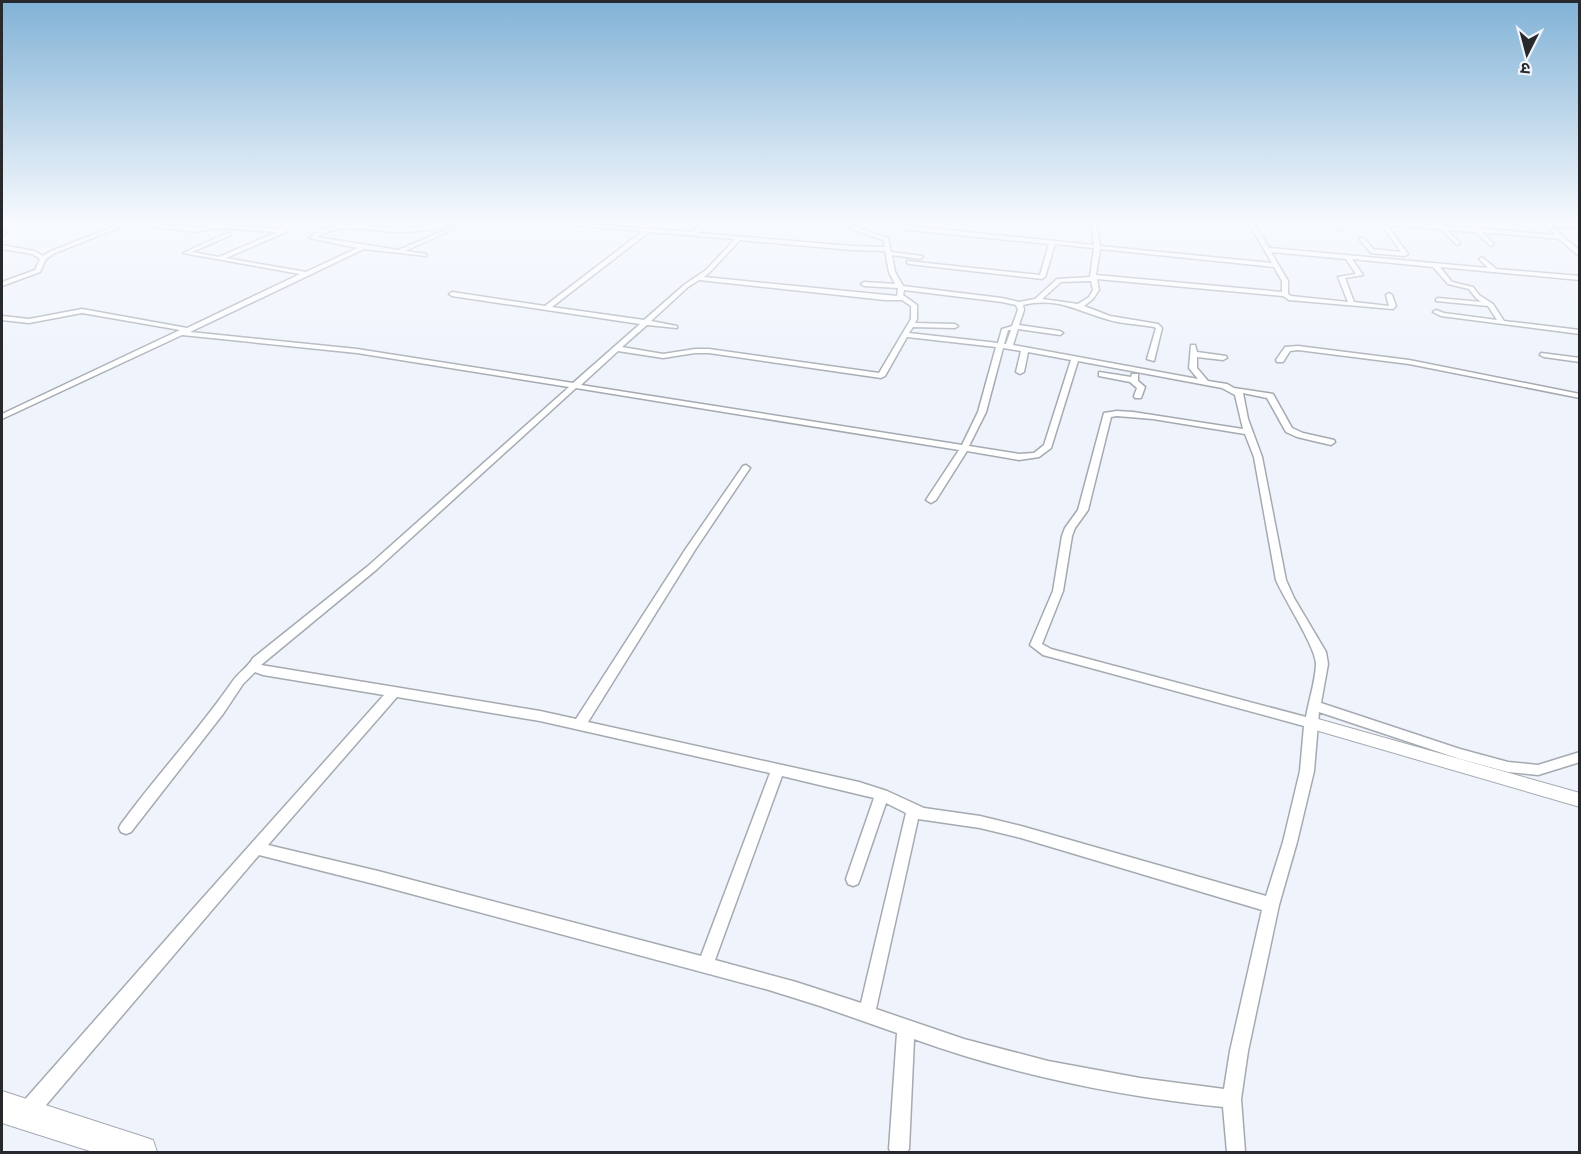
<svg xmlns="http://www.w3.org/2000/svg" width="1581" height="1154" viewBox="0 0 1581 1154" font-family="'Archivo Narrow','Noto Sans Devanagari',sans-serif">
<style>
.lines{fill:none;stroke-linecap:round;stroke-linejoin:round}
.minor-casing{stroke:#a5aab1;stroke-width:3}
.tertiary-casing{stroke:#a5aab1;stroke-width:2}
.trunk-casing{stroke:#a5aab1;stroke-width:2}
.minor{fill:#fff;fill-rule:evenodd}
.tertiary{fill:#fff;fill-rule:evenodd}
.trunk{fill:#fff;fill-rule:evenodd}
</style>
<rect width="100%" height="100%" fill="#eef3fc"/>
<g class="lines">
<defs>
<g id="minor">
<path d="M126,222H133L55,253L46,259L40,272L2,286V282L35,270L40,259L32,254L2,249V245L34,251L43,256L51,251Z"/>
<path d="M134,222L195,228L218,224L276,229L299,222H337L335,225H300L285,230L286,232L226,258L306,272L357,248L309,238C338,214 375,230 409,228C424,227 440,221 455,222C438,230 413,232 395,232C368,230 341,222 317,237L398,250L465,222H470L405,251L426,254V256L364,249L190,332L357,349L573,383L640,324L452,296L449,294L452,292L545,306L643,231L555,224L553,222L692,232L706,222H711L698,233L852,246L885,247L883,240L833,222H840L888,238L891,252L922,256L923,257L920,259L892,255L895,272L903,286L1002,298L1019,302L1035,299L1057,279L1090,277L1094,248L1055,244L1045,277L1042,279L909,264L907,263V261L1040,275L1049,244L908,230L900,228L901,222H906L905,226H908L1094,245L1091,222H1096L1100,246L1272,263L1248,222H1253L1269,248L1488,268L1479,259L1482,257L1496,269L1580,276V280L1440,267L1452,282L1473,287L1479,295L1493,304L1504,321L1580,330V334L1441,316L1433,312L1436,310L1444,313L1497,320L1488,306L1436,301V299L1438,298L1481,302L1475,297L1469,289L1448,284L1433,267L1352,259L1363,275L1345,278L1354,302L1389,306L1386,295L1389,293L1392,295L1396,306L1393,309L1289,300L1283,296L1097,279L1099,290L1093,299L1084,306L1110,316L1158,324L1162,328L1154,361L1147,359L1156,328L1154,327C1138,324 1121,324 1106,319C1075,310 1057,297 1023,305L1024,310L1019,325L1060,331L1063,333L1060,335L1018,329L1013,345L1198,379L1189,368L1191,345H1195L1197,352L1226,356L1227,358L1223,360L1197,357V368L1208,381L1227,384L1234,388L1273,394L1292,428L1303,433L1334,440L1335,442L1331,445L1297,437L1286,432L1267,398L1243,393L1248,419L1262,457L1286,580L1294,598L1326,652L1328,664L1321,703L1460,749L1508,762L1538,765L1580,752V762L1538,775L1508,772L1460,759L1319,712L1314,771L1297,842L1279,905L1248,1051L1241,1099L1245,1152H1227L1223,1107C1118,1096 1014,1075 914,1039L909,1149L907,1152H891L889,1149L897,1033L820,1006L769,990L378,885L259,855L35,1118L28,1120L21,1118L19,1111L21,1104L192,910L384,695L263,675L255,672L243,684L223,714L131,832L126,834L121,832L119,828L121,824C157,775 198,731 232,682C238,673 248,667 253,658L368,566L569,387L357,353L182,335L2,419V414L180,330L82,313L29,323L2,320V316L29,319L82,309L187,328L300,274L183,253L227,233H231V235L192,252L219,257L277,232L218,228L195,232L136,224ZM649,232L735,239L706,270L684,285L644,320L552,307ZM740,240L852,250L885,251L889,272L895,284L864,282L861,284L864,286L898,288L897,296L704,277L710,272ZM1100,249L1274,267L1282,281V292L1096,275ZM1271,252L1346,259L1356,274L1338,277L1348,302L1291,296L1288,294V281ZM699,280L885,300H902L911,306V319L879,373L709,349H695L663,354L622,347L647,325L677,328V326L651,321L688,287ZM1091,281L1093,290L1089,297L1078,304L1042,299L1061,282ZM904,290L1002,302L1016,305L1018,310L1012,326L1002,329L998,343L909,333L913,327L955,328L958,326L955,324L915,323L917,319V305L903,295ZM1008,330H1011L1006,344H1004ZM907,337L996,347L978,412L962,445L581,385L618,351L663,358L695,353H709L881,378L885,376ZM1003,348L1021,351L1016,372L1020,374L1024,372L1028,352L1071,360L1044,445L1034,453L1019,454L969,446L986,412ZM1078,361L1222,388L1235,395L1243,429L1133,412L1117,411L1104,413L1078,510L1065,528L1062,536L1053,591L1030,645L1043,655L1304,726L1300,771L1283,842L1266,896L1021,826L980,816L924,808L887,791L859,782L588,722L695,550L750,468L746,465L743,466L685,550L576,719L540,711L261,665L376,570L576,388L959,450L926,500L931,503L936,500L967,451L1019,460L1039,457L1051,448ZM1117,416L1153,419L1245,434L1254,457L1276,580C1284,599 1317,649 1316,665C1315,682 1309,700 1306,717L1051,649L1042,644L1063,591L1072,536L1075,528L1088,510L1111,417ZM397,697L540,721L770,773L701,956L378,871L268,845ZM782,776L874,798L846,879L848,884L853,886L858,884L860,879L886,803L906,813L861,1003L796,982L715,960ZM918,819L980,828L1021,838L1262,910L1230,1051L1224,1089L1140,1078L1048,1061L964,1039L876,1009Z"/>
<path d="M527,222H533L520,228L515,227Z"/>
<path d="M1335,222H1339L1344,231H1340Z"/>
<path d="M1368,222L1441,225L1555,235L1542,222L1580,224V228L1551,226L1580,251V257L1559,239L1482,232L1494,244L1491,246L1475,232L1447,230L1460,243L1457,245L1440,229L1387,225L1408,254L1405,256L1371,253L1360,240V238H1364L1373,249L1401,252L1381,224H1370Z"/>
<path d="M2,230L6,233L2,236Z"/>
<path d="M1298,346L1409,360L1580,394V398L1409,364L1298,350L1290,351L1283,362H1277L1276,360L1285,347Z"/>
<path d="M1541,353L1580,358V362L1544,357L1540,355Z"/>
<path d="M1099,372L1131,377L1132,374H1138V381L1145,387L1141,398H1135L1134,396L1137,388L1130,382L1099,376Z"/>
</g>
<path id="tertiary" d="M1311,717L1580,793V807L1305,727L1303,723L1305,719Z"/>
<path id="trunk" d="M2,1091L141,1136L153,1140L157,1152H93L2,1123Z"/>
</defs>
<!-- minor casing -->
<use href="#minor" class="minor-casing"/>
<!-- tertiary casing -->
<use href="#tertiary" class="tertiary-casing"/>
<!-- trunk casing -->
<use href="#trunk" class="trunk-casing"/>
<!-- minor -->
<use href="#minor" class="minor"/>
<!-- tertiary -->
<use href="#tertiary" class="tertiary"/>
<!-- trunk -->
<use href="#trunk" class="trunk"/>
</g>
<!-- sky -->
<linearGradient id="sky" x2="0" y2="1"><stop stop-color="#81b2d6"/><stop offset="0.58" stop-color="#f7fafe"/><stop offset="1" stop-color="#f7fafe" stop-opacity="0"/></linearGradient>
<rect width="1581" height="383" fill="url(#sky)"/>
<!-- border -->
<rect width="1581" height="1154" fill="none" stroke="#27292c" stroke-width="6"/>
<!-- north arrow -->
<g transform="translate(1527 54) rotate(186)" stroke="#eef3fc" stroke-width="4.5" paint-order="stroke">
<path d="M0-4.5L10 22L0 15L-10 22Z" fill="#27292c"/>
<text y="-9" font-size="16" font-weight="bold" text-anchor="middle" fill="#27292c">उ</text>
</g>
</svg>
